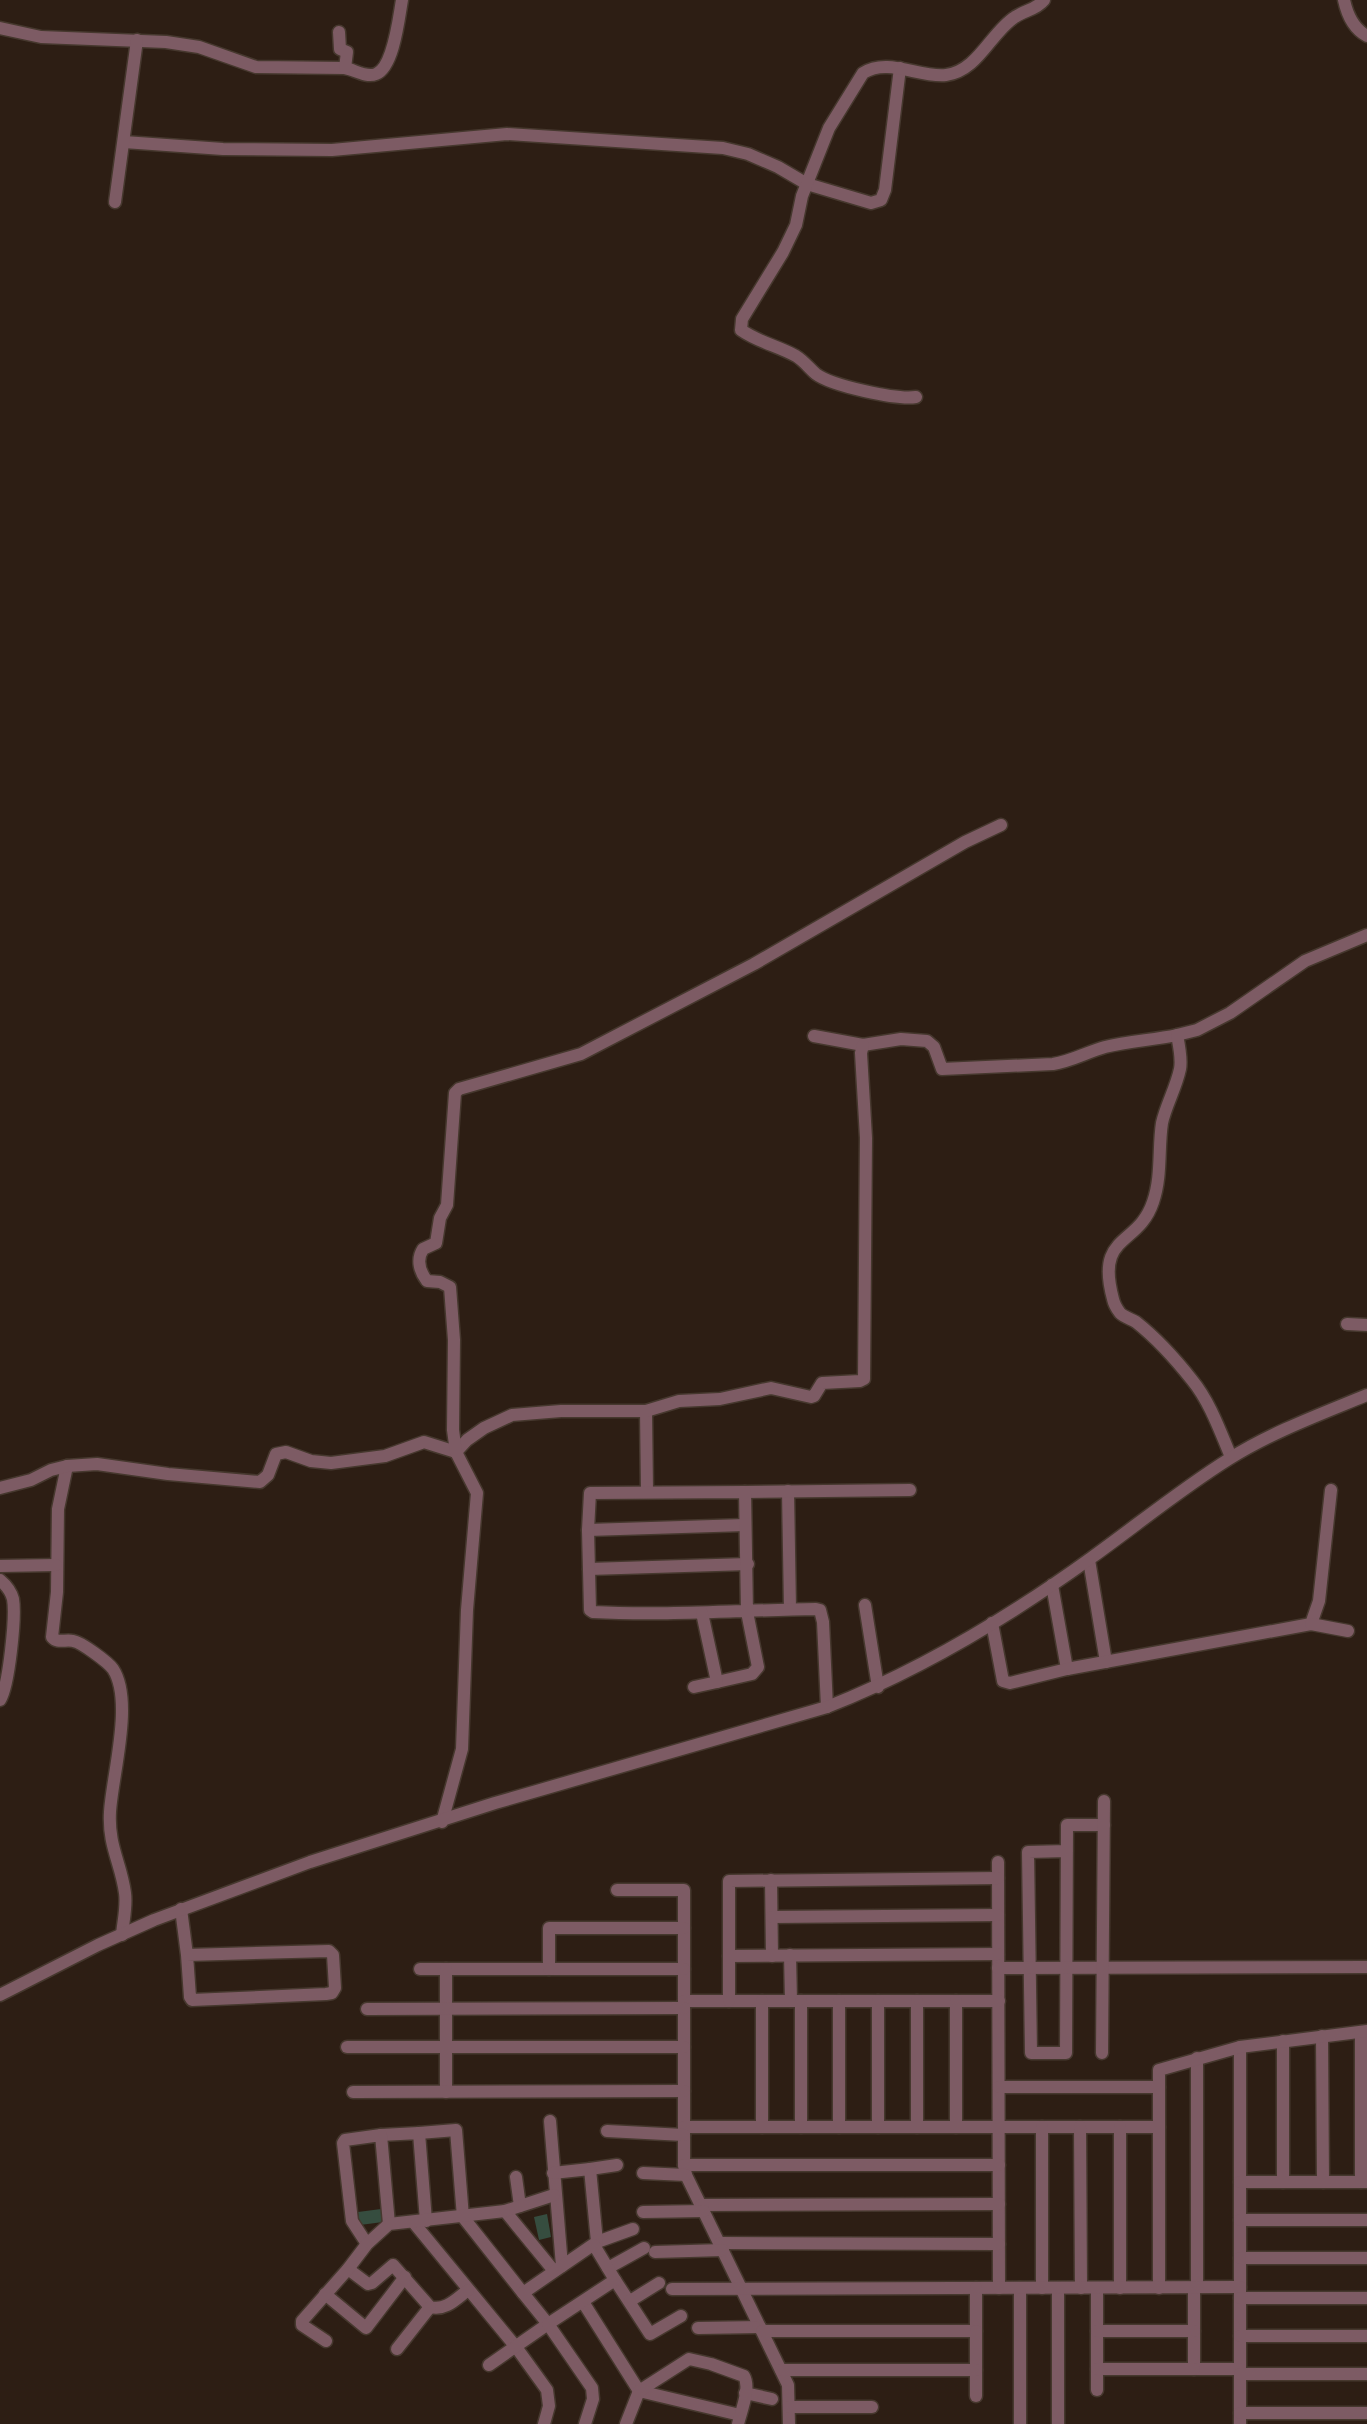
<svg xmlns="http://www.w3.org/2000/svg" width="1367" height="2424" viewBox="0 0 1367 2424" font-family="'Roboto Condensed',sans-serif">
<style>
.green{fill:#364d3f}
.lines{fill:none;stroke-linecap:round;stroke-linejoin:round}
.minor-casing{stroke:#46382e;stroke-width:15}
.minor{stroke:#7d5b64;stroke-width:12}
</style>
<rect width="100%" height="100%" fill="#2d1e14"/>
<!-- green -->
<g class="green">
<path d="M381,2209L383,2222L360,2225L358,2212Z"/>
<path d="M547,2214L551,2237L539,2240L534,2217Z"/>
</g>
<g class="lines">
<defs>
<g id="minor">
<path d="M1344,0C1347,14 1354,29 1367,36"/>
<path d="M0,28L41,37L166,42L199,47L256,67L345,68C355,70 366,78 376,74C394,67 399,16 402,0"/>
<path d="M339,32L340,49L347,52L345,68"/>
<path d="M124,142L223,149L332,150L507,134L723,148L748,154L778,167L807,184L871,203L881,200L885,190L900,68"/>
<path d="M115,202L137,40"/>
<path d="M916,397C897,400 832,386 816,374C809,368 804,361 796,356C778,346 758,342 741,330L742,319L783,252L796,225L802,196L829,128L863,73C888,57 919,78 946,75C978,71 991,32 1015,17C1025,10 1036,10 1044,0"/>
<path d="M814,1036L863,1045L901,1039L927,1041L934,1047L942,1069L1053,1064C1072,1061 1087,1052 1105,1047C1129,1041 1153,1040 1177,1035"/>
<path d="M1347,1324L1367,1325"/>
<path d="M646,1411L647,1491"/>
<path d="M456,1452L467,1440L484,1428L512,1415L561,1411H646L679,1401L720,1399L771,1388L811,1397L814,1396L822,1383L860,1381L864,1379L866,1138L861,1053L863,1045"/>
<path d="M1231,1457C1220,1431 1210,1402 1192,1380C1177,1361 1155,1337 1136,1322C1131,1319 1124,1317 1120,1313C1117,1309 1114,1304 1113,1299C1095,1233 1138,1247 1153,1202C1162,1176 1158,1149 1162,1123C1166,1105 1176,1088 1180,1069C1182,1059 1179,1045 1177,1035L1197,1030L1230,1013L1305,961L1367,935"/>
<path d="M67,1466L58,1509L57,1592L52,1637C58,1644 65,1639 73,1641C81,1642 108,1662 113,1669C134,1701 112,1776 110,1812C108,1846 121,1863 125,1893C127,1907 123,1922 122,1935"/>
<path d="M0,1488L31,1480L51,1470L67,1466L97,1464L168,1474L260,1482L268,1475L276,1454L286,1452L311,1461L331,1463L385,1456L424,1442L456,1452"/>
<path d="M788,1491L790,1609"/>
<path d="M745,1492L910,1490"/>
<path d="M588,1530L745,1525"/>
<path d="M1089,1560L1106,1662"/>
<path d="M0,1566L56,1565"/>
<path d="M589,1569L748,1564"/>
<path d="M0,1580C6,1585 11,1591 13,1599C16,1616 9,1686 0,1700"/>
<path d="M1052,1585L1067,1669"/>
<path d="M865,1605L878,1687"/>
<path d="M992,1623L1003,1681L1010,1683L1067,1669L1311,1624L1319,1601L1331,1490"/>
<path d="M1311,1624L1348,1631"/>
<path d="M717,1682L752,1674L758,1667L747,1612L745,1492L590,1493L588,1530L590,1610L593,1612C667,1616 742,1610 816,1609L820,1610L823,1622L827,1707"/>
<path d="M694,1687L717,1682L702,1613"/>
<path d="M442,1822L462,1749L467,1610L477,1493L456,1452L453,1430L454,1340L450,1287L440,1282L427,1281C420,1272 416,1260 423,1249L436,1243L440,1218L447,1205L455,1093L459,1089L581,1054L754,964L965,842L1001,825"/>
<path d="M1067,1851L1028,1852L1031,2053H1066L1067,1825H1104"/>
<path d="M998,1862L999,2288"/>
<path d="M771,1880L772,1956"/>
<path d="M617,1890H684V2165L686,2175L788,2385L789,2424"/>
<path d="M181,1909L187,1955L190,1997L192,2000L326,1994L332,1993L335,1988L333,1955L329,1951L187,1955"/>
<path d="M772,1917L998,1915"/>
<path d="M790,1955L791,2001"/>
<path d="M729,1956L998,1954"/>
<path d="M998,1968L1367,1967"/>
<path d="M420,1969H684"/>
<path d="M446,1969V2092"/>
<path d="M549,1969V1928H684"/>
<path d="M0,1995L98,1945L154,1920L310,1862L495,1803L827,1707C921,1670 1009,1617 1091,1558C1137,1525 1181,1489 1229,1459C1272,1432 1321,1414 1367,1395"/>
<path d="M684,2001H999"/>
<path d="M729,2001V1881L998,1878"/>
<path d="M762,2001V2127"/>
<path d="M801,2001V2127"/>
<path d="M839,2001V2127"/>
<path d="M878,2001V2127"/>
<path d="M917,2001V2127"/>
<path d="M956,2001V2127"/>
<path d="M367,2009L684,2008"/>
<path d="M1361,2032V2182"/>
<path d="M1322,2036L1323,2182"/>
<path d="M1283,2041V2182"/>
<path d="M347,2047H684"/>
<path d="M1240,2047V2424"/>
<path d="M1102,2053L1104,1801"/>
<path d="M1197,2058V2288"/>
<path d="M999,2087H1159"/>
<path d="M353,2092L684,2091"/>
<path d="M550,2121L562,2266"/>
<path d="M684,2127H1159"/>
<path d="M1042,2127V2288"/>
<path d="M1080,2127L1081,2288"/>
<path d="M1120,2127V2288"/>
<path d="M607,2131L684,2135"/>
<path d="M419,2133L456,2130L463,2217L523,2293"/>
<path d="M381,2135L419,2133L426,2221"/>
<path d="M684,2165H999"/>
<path d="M590,2169L617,2165"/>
<path d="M643,2173L686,2175"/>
<path d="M516,2177L520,2206"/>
<path d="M1240,2182H1367"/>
<path d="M701,2205L999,2204"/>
<path d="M505,2211L554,2271"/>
<path d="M643,2212L704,2211"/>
<path d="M1240,2220H1367"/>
<path d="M414,2223L516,2347L547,2390L549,2406L544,2424"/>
<path d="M597,2242L633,2229"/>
<path d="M720,2243L999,2244"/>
<path d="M367,2244L352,2221L343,2143L345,2140L381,2135L389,2224"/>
<path d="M655,2252L723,2250"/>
<path d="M1240,2258H1367"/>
<path d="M608,2268L644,2248"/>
<path d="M348,2269L368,2284L372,2283L393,2265L430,2307C446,2311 456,2299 468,2290"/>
<path d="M615,2280L650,2334L681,2316"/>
<path d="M1020,2288V2424"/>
<path d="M1058,2288V2424"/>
<path d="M1097,2288V2390"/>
<path d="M1159,2288V2070L1240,2047L1367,2031"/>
<path d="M1194,2288V2369H1240"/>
<path d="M672,2289L1240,2287"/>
<path d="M325,2294L366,2328L405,2277"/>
<path d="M1240,2298H1367"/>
<path d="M630,2301L659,2283"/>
<path d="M583,2302L639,2391L740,2415"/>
<path d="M698,2328L760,2327"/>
<path d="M762,2331H976V2288"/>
<path d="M976,2331V2396"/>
<path d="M1097,2331H1194"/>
<path d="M1240,2336H1367"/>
<path d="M326,2341L302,2325V2321L348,2269L367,2244L389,2224L505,2211L554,2195"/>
<path d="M397,2349L430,2307"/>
<path d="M489,2365L548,2324L523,2293L597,2242L590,2169L553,2173"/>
<path d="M1097,2369H1194"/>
<path d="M781,2370H976"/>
<path d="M1240,2374H1367"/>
<path d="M745,2393L772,2399"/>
<path d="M789,2407H872"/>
<path d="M1240,2413H1367"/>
<path d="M585,2424L593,2399L592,2388L548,2324L615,2280L594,2245"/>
<path d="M626,2424L639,2391L689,2359L711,2364L744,2376C751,2388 741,2411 738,2424"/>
</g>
</defs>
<!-- minor casing -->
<use href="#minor" class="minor-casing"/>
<!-- minor -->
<use href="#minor" class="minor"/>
</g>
</svg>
